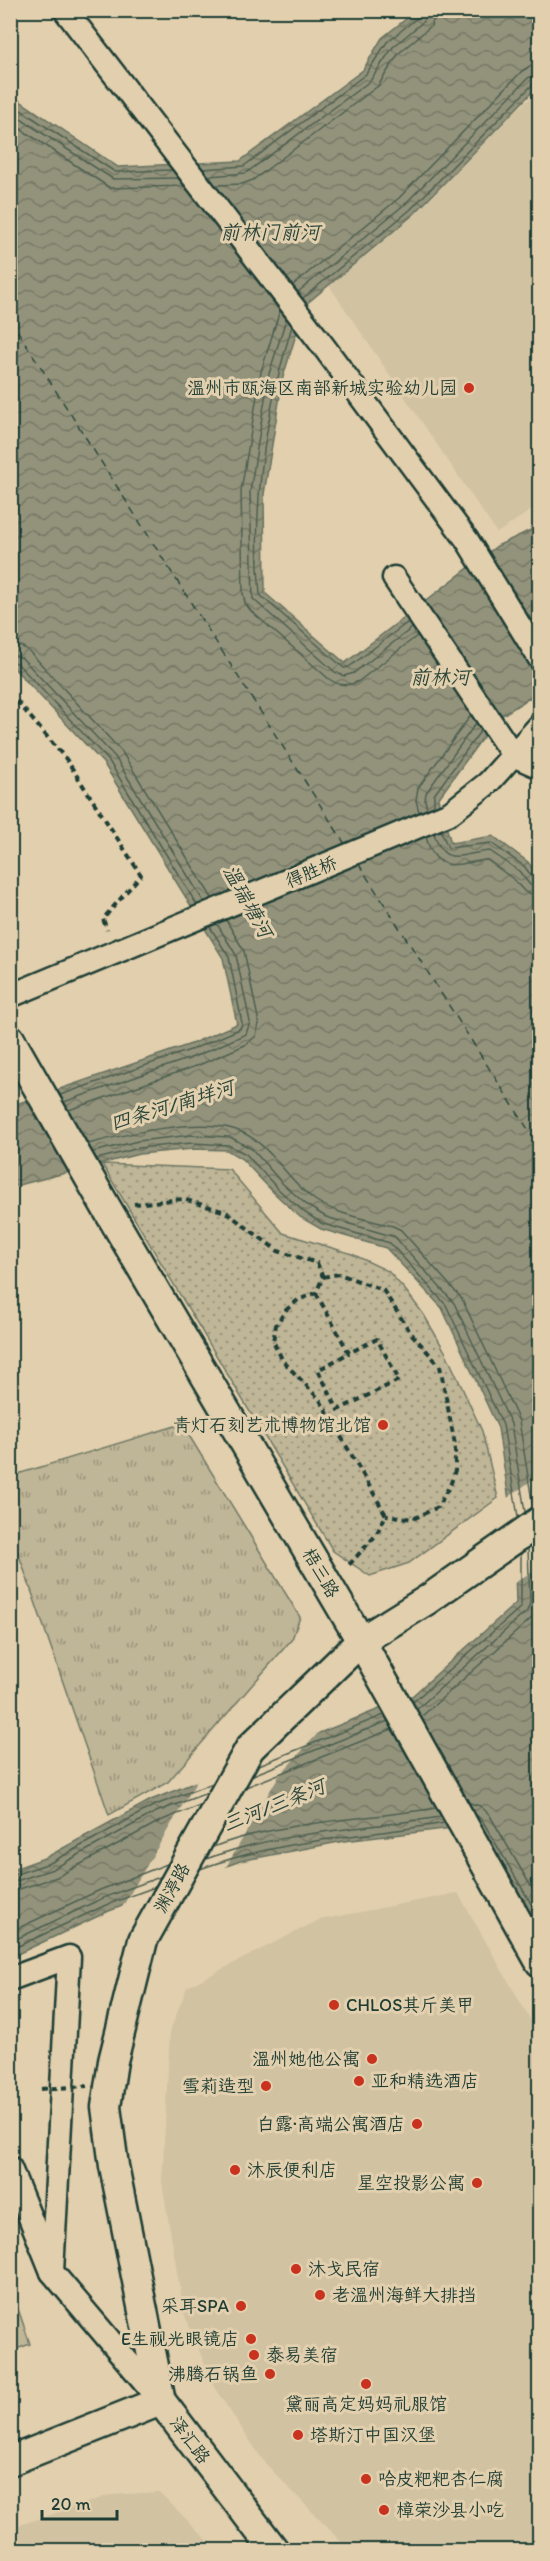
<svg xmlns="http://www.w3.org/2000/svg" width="550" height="2561" viewBox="0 0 550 2561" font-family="Itim,'LXGW WenKai TC',sans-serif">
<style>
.built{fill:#d1c2a2}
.grass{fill:url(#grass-tufts);stroke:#6f7966;stroke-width:1.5}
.park{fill:url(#park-dots);stroke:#6f7966;stroke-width:1.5}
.pitch{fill:#bfb597;stroke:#6f7966;stroke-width:1.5}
.water{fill:url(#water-waves);stroke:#65715f;stroke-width:1.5}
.pier{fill:#e2cfad}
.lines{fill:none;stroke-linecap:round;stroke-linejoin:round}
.shore{stroke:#4d5f50;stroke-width:1.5}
.ferry{stroke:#2b463b;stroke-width:1.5;stroke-dasharray:8 6;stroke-linecap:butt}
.minor-casing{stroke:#1f3d34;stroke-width:27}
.tertiary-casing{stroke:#1f3d34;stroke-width:33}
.path{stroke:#1f3d34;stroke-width:4;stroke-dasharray:6 4.5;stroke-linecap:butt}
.minor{stroke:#e2cfad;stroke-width:22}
.tertiary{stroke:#e2cfad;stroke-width:28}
.path-bridge{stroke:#1f3d34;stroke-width:4;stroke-dasharray:6 4.5;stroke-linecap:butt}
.poi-dot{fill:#c8321e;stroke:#e2cfad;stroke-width:2}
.labels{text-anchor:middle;stroke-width:6;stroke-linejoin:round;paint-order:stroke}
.poi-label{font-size:18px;fill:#1f3d34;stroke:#e2cfad;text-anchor:end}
.street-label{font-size:18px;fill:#1f3d34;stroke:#e2cfad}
.water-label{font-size:20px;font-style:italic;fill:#2b463b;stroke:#e2cfad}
</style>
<defs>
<pattern id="grass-tufts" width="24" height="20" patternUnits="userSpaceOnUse" patternTransform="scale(1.5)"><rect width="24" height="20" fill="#bfb597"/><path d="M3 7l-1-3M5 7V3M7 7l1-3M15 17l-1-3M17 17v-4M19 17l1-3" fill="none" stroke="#9b947c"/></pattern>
<pattern id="park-dots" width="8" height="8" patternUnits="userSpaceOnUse" patternTransform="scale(1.5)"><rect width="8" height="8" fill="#bfb597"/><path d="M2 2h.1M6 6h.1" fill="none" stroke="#9b947c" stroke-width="1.8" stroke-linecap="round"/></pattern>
<pattern id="water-waves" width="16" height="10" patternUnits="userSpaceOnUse" patternTransform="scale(1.5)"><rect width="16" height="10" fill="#93937b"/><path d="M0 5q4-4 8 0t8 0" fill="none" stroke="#777966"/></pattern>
</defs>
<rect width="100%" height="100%" fill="#e2cfad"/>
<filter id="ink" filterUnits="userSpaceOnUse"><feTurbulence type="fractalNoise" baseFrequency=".0167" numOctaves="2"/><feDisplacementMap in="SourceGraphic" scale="12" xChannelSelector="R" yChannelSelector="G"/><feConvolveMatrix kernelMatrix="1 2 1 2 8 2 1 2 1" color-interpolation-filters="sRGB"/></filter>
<g filter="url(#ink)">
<!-- built -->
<g class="built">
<path d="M539,91V505L497,533L320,272Z"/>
<path d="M458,1893L539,2035V2550H349L265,2463L214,2387L184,2313L162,2182L170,2031L187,1987L319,1920Z"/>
<path d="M159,2492L217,2550H11V2528L110,2495Z"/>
</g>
<!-- grass -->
<path class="grass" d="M175,1426L190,1437L300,1617L292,1639L168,1782L109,1815L11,1532V1476Z"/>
<!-- park -->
<path class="park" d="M102,1164L229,1169L283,1233L352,1254L388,1271L406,1291L424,1315L446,1353L482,1431L498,1498L409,1563L370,1576L333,1551Z"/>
<!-- pitch -->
<path class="pitch" d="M11,2288L30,2344L11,2351H10Z"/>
<!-- water -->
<path class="water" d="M416,11H539V85L414,214L305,305L283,377L264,494L265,593L345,663L497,546L539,526V692L496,719L438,799L451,843L493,836L528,862L539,877V1946L469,1826L344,1841L240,1861L109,1911L11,1957V1870L47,1857L151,1800L412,1696L516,1603L514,1533L498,1428L442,1308L386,1248L321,1229L300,1217L274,1193L242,1159L227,1150L193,1149L139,1154L11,1187L10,1106L191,1044L237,1024L223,958L104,764L11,665V95L118,167L240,161L363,70L382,38Z"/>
<!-- pier -->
<g class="pier">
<path d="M539,1475L540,1566L513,1584L511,1533L506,1499Z"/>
<path d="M319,1732L278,1777L225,1869L121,1909L198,1779Z"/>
</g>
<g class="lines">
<!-- shore -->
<g class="shore">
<path d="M10,103L115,172L172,170"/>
<path d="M10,112L113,179L178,178"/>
<path d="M10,122L110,188L184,186"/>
<path d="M203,169L244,166L366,74L387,42L417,18L419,10"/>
<path d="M209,176L246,173L370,81L393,47L424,21L427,10"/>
<path d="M216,185L242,184L253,180L378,86L399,53L431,26L436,10"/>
<path d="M293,285L399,198L522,71L530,66L540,65"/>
<path d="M298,292L405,204L528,78L540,74"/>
<path d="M303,298L410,210L533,84L540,81"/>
<path d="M280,310L261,372L241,491L243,593L245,603L251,611L329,679C339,686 348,687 359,681L417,636"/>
<path d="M286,319L269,374L250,492L253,599L335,672L344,676L354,673L412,628"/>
<path d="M292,326C266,412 251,505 260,595L344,668L349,667L408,622"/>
<path d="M10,645L21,646L29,651L122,752L212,898"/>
<path d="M10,654L22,658L115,757L204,902"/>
<path d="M10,661L17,663L109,761L197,905"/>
<path d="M434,806V795L481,730"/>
<path d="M427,809L425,800L426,793L476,723"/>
<path d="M419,812L416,800L418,788L471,715"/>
<path d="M441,831L448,848L491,843L524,866L533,878L540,879"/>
<path d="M434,833C444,869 461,853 490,851L519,871L530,885L540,887"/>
<path d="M426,837C437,876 456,863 487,860L512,878L525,892L540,896"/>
<path d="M60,1095L193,1049L240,1029L242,1023L229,957L210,927"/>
<path d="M64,1102L196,1056L246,1034L250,1022L236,955L217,924"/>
<path d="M69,1110L199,1065L245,1045L256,1036L259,1023L244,951L226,920"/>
<path d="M88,1144C125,1134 195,1118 233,1129C268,1138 286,1180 315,1200C337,1215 367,1219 393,1226L401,1230L462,1299L519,1421L533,1507"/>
<path d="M93,1152L138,1141L192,1135L230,1137L252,1149L283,1184L308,1206L326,1217L395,1237L454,1303L511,1424L525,1512"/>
<path d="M97,1159L139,1148L192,1143L228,1145L246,1154L278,1189L304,1212L323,1224L390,1243L446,1305L503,1425L518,1517"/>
<path d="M413,1702L521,1607V1554"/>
<path d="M417,1709L527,1611L530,1603L528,1548"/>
<path d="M421,1717L534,1616L539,1603L537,1542"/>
<path d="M259,1765L384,1715"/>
<path d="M253,1775L388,1721"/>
<path d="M246,1787L392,1729"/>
<path d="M470,1803L480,1806L489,1814L540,1902"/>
<path d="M475,1814L482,1820L540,1919"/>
<path d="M213,1847C283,1820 363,1820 436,1808"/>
<path d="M206,1859C281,1831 362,1829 441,1817"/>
<path d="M200,1869C281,1839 361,1837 445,1823"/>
<path d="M10,1876L50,1863L153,1806L213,1783"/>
<path d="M10,1883L53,1869L156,1812L207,1793"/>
<path d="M10,1892L57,1877L160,1821L200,1805"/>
<path d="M10,1932L100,1890L167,1864"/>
<path d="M10,1942L103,1898L160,1877"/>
<path d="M10,1950L106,1905L155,1887"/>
</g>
<!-- ferry -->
<g class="ferry">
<path d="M10,319L345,844"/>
<path d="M358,863L540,1148"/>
</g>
<defs>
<g id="minor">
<path d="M65,10L324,347L467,540L540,659"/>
<path d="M394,578L513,755L540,767"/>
<path d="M10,996L450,813L488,783L540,725"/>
<path d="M10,1979L69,1957L52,2272"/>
<path d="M10,2168L52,2272L161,2401"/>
</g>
<g id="tertiary">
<path d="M10,1039L106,1207L361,1641L540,1962"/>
<path d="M10,2461L161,2401"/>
<path d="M274,2550L161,2401L114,2166L106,2107L113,2061L143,1940L250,1748L361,1641L427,1600L540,1521"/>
</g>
</defs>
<!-- minor casing -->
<use href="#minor" class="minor-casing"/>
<!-- tertiary casing -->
<use href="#tertiary" class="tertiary-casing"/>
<!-- path -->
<g class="path">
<path d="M10,693L66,759L141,875L103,919L107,930"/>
<path d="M134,1204L183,1199L226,1212L278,1251L317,1263L323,1277L316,1293L298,1300L286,1310L276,1325L273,1341L283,1361L320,1400L386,1515L376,1535L348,1566"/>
<path d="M323,1277L339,1274L383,1290L410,1332L440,1366L455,1445V1470L451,1483L438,1507L413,1519L386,1515"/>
<path d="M316,1293L349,1353L377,1339L399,1380L338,1410L318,1370L349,1353"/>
</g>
<!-- minor -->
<use href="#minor" class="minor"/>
<!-- tertiary -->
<use href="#tertiary" class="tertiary"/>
<!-- path-bridge -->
<path class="path-bridge" d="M41,2089L87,2086"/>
</g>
</g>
<!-- markers -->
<g class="poi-dot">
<circle cx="469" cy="388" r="6"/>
<circle cx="383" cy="1425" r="6"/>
<circle cx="334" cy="2005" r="6"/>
<circle cx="372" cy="2059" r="6"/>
<circle cx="359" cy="2081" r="6"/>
<circle cx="266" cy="2086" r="6"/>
<circle cx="417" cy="2124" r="6"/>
<circle cx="235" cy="2170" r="6"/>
<circle cx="477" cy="2183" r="6"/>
<circle cx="296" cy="2269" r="6"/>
<circle cx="320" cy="2295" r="6"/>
<circle cx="241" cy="2306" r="6"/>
<circle cx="251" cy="2339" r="6"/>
<circle cx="254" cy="2355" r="6"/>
<circle cx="270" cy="2374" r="6"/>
<circle cx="366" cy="2384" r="6"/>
<circle cx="298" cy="2435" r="6"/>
<circle cx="366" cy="2479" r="6"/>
<circle cx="384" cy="2510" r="6"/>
</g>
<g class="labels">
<!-- poi labels -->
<g class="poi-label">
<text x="457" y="394">温州市瓯海区南部新城实验幼儿园</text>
<text x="371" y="1431">青灯石刻艺术博物馆北馆</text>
<text x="346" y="2011" text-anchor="start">CHLOS其斤美甲</text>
<text x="360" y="2065">温州她他公寓</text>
<text x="371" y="2087" text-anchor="start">亚和精选酒店</text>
<text x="254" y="2092">雪莉造型</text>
<text x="405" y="2130">白露·高端公寓酒店</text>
<text x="247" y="2176" text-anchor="start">沐辰便利店</text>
<text x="465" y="2189">星空投影公寓</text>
<text x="308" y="2275" text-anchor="start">沐戈民宿</text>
<text x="332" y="2301" text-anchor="start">老温州海鲜大排挡</text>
<text x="229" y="2312">采耳SPA</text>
<text x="239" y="2345">E生视光眼镜店</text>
<text x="266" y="2361" text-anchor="start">泰易美宿</text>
<text x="258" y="2380">沸腾石锅鱼</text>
<text x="366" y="2410" text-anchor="middle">黛丽高定妈妈礼服馆</text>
<text x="310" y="2441" text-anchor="start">塔斯汀中国汉堡</text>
<text x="378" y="2485" text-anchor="start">哈皮粑粑杏仁腐</text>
<text x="396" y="2516" text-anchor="start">樟荣沙县小吃</text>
</g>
<!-- street labels -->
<g class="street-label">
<text transform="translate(311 872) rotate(-23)" y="6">得胜桥</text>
<text transform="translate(321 1573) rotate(60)" y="6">梧三路</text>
<text transform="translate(172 1888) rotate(-61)" y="6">渊渟路</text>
<text transform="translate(190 2440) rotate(53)" y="6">泽汇路</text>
</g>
<!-- water labels -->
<g class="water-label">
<text x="270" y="239">前林门前河</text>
<text x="440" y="684">前林河</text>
<text transform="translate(248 901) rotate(61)" y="7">温瑞塘河</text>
<text transform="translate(172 1105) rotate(-17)" y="7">四条河/南垟河</text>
<text transform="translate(274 1805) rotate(-22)" y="7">三河/三条河</text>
</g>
</g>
<!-- margin -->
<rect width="550" height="2561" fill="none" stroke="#e2cfad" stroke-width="36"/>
<rect x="18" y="18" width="514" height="2525" fill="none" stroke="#1f3d34" stroke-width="2" filter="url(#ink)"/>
<!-- scale -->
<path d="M42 2510v9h75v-9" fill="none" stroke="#1f3d34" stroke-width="3"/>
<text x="51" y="2510" font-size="18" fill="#1f3d34" stroke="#e2cfad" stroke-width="4.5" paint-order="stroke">20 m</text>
</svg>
